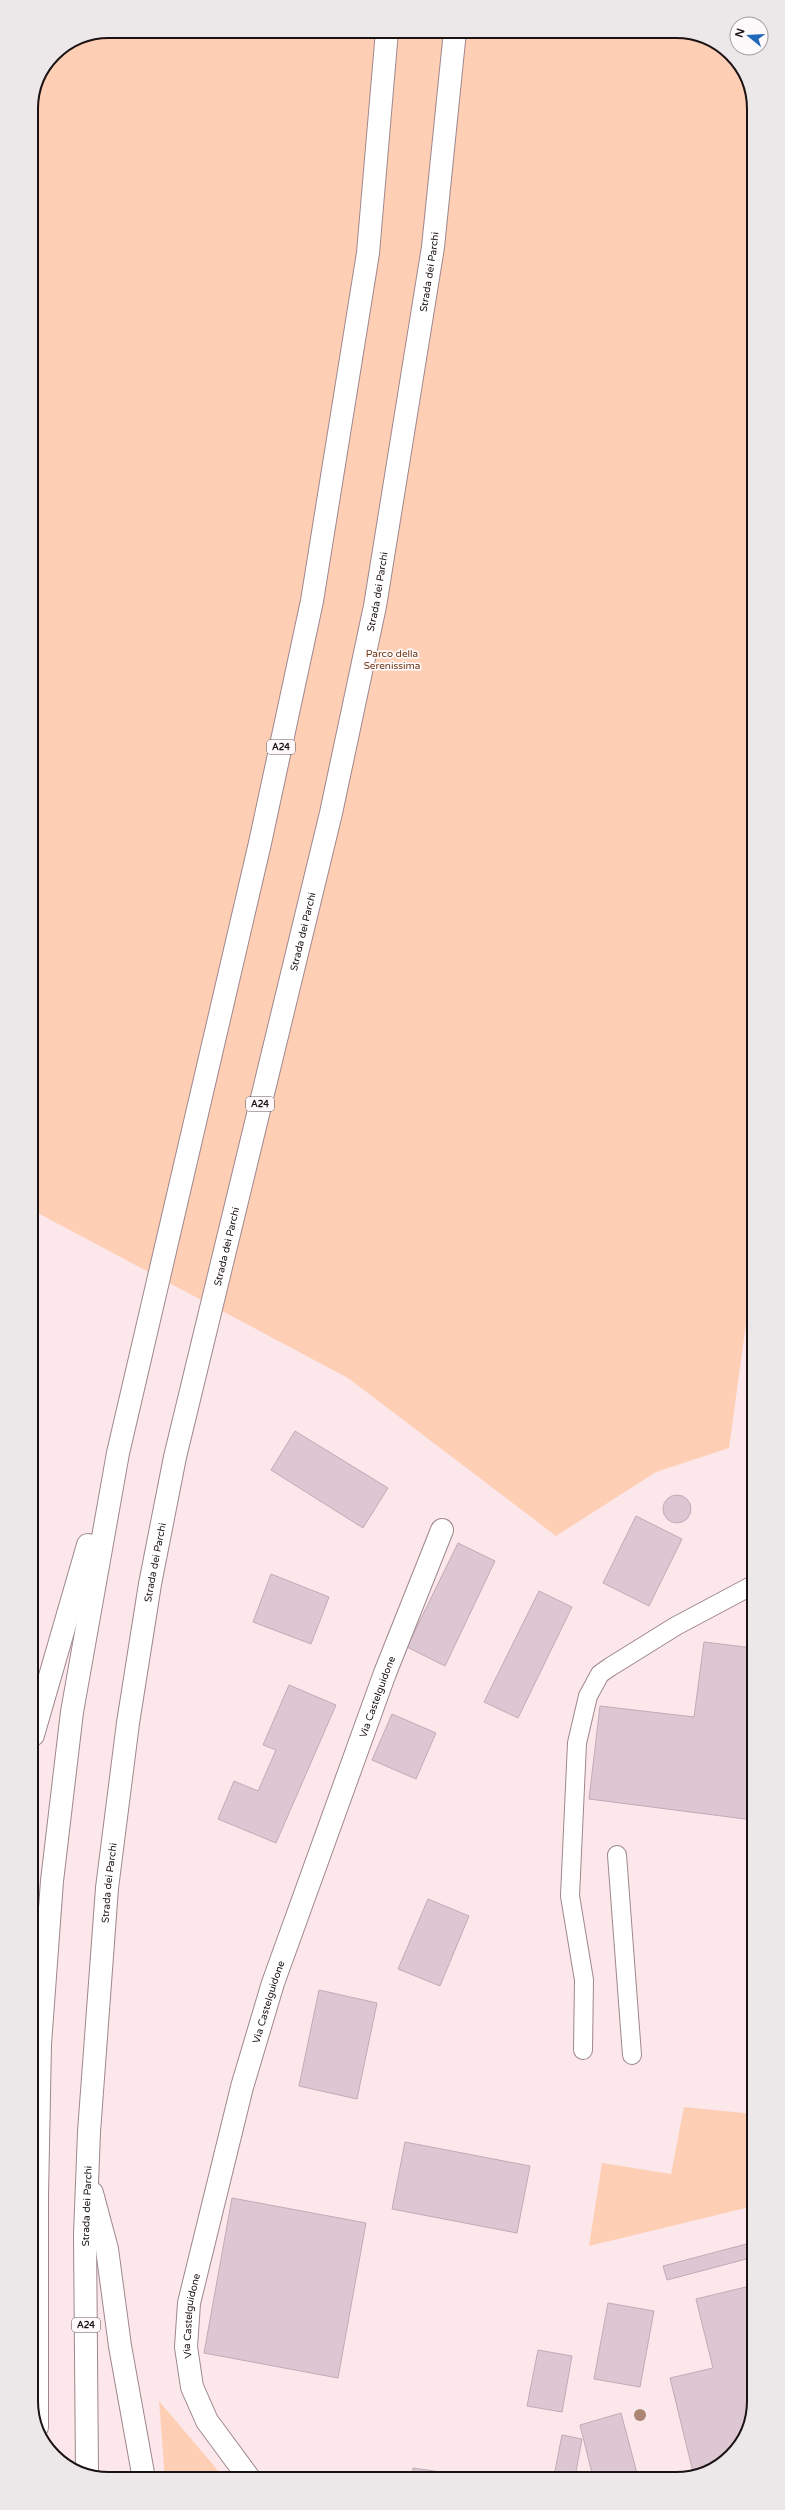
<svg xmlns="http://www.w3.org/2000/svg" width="785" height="2510" viewBox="0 0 785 2510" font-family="'Varela Round',sans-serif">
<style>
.green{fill:#fecfb5}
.building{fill:#ddc7d3;stroke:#c1abb7}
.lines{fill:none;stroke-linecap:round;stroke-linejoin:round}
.lane-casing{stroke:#9f878c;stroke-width:20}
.street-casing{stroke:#9f878c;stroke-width:24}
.highway-casing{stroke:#9f878c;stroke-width:24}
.lane{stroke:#fff;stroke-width:18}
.street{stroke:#fff;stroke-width:22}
.highway{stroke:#fff;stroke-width:22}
.tree{fill:#ac8574}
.labels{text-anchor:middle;stroke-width:3.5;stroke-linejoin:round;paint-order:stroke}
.shield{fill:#fef9fa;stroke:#5f5758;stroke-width:1}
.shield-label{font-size:9px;font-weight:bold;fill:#1b1213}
.street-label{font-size:10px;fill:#1b1213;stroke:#fef9fa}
.park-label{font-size:10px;fill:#6b3512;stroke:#fef9fa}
.rim{fill:none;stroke:#1b1213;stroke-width:2}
</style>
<rect width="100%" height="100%" fill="#fce7eb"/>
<!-- green -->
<g class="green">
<path d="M109,31H681L727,50L751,89L753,1272L729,1448L656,1472L556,1536L348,1378L32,1210L31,109C33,99 33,87 37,78C53,46 76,37 109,31Z"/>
<path d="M684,2107L754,2114V2206L589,2246L602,2163L671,2174Z"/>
<path d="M159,2401L215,2467L223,2478L165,2479Z"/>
</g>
<!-- building -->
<g class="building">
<path d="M295,1431L388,1488L363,1528L271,1470Z"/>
<circle cx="677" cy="1509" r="14"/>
<path d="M636,1516L682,1539L649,1606L603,1583Z"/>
<path d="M458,1543L495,1561L445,1666L407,1647Z"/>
<path d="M271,1574L329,1597L311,1644L253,1622Z"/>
<path d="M539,1591L572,1607L518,1718L484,1702Z"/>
<path d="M704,1642L753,1648V1820L589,1799L600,1706L694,1717Z"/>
<path d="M289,1685L336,1705L276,1843L218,1819L234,1781L258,1791L276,1750L263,1745Z"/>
<path d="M392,1714L436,1733L416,1779L372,1760Z"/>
<path d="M428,1899L469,1916L440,1986L398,1969Z"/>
<path d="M319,1990L377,2003L357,2099L299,2086Z"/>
<path d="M405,2142L530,2166L517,2233L392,2209Z"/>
<path d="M232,2198L366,2223L338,2378L204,2353Z"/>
<path d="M754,2242V2257L667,2280L663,2266Z"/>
<path d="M754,2285V2401L738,2449L694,2476L670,2378L713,2368L696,2299Z"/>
<path d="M608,2303L654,2311L640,2387L594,2379Z"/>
<path d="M538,2350L572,2356L562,2412L527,2406Z"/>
<path d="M621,2413L638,2477H593L580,2425Z"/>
<path d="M562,2435L582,2439L575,2477L554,2476Z"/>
<path d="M413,2468L476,2477L412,2478Z"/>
</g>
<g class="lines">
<defs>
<g id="lane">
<path d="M617,1855L632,2055"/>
<path d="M583,2050L584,1980L570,1896L577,1743L588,1696L600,1674L610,1667L676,1626L753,1585"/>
</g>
<g id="street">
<path id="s1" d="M249,2478L207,2421L192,2387L186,2347L189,2303L242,2087L273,1983L385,1673L442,1530"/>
</g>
<g id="highway">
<path d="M33,1735L88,1545"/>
<path d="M92,2193L107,2249L120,2346L144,2479"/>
<path d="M37,2427V2196L40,2044L52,1881L72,1712L118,1453L260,843L312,601L368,253L387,31"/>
<path id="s2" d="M87,2472L85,2235L89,2132L107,1888L128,1723L150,1584L175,1457L331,813L375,606L433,247L455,31"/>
</g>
</defs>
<!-- lane casing -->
<use href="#lane" class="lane-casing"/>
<!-- street casing -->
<use href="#street" class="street-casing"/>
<!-- highway casing -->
<use href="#highway" class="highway-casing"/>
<!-- lane -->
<use href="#lane" class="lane"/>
<!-- street -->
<use href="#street" class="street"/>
<!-- highway -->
<use href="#highway" class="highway"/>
</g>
<!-- trees -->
<circle class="tree" cx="640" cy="2415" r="6"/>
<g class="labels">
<!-- shield labels -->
<g class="shield">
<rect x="267" y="740" width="28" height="14" rx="3"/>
<rect x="246" y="1097" width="28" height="14" rx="3"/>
<rect x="72" y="2318" width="28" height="14" rx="3"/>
</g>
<g class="shield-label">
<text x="281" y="750">A24</text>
<text x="260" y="1107">A24</text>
<text x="86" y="2328">A24</text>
</g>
<!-- street labels -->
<g class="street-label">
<text dy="4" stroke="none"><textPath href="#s2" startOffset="2234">Strada dei Parchi</textPath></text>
<text dy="4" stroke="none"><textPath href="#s2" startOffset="1910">Strada dei Parchi</textPath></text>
<text dy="4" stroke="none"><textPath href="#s2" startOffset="1562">Strada dei Parchi</textPath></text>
<text dy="4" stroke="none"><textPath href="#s2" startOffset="1238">Strada dei Parchi</textPath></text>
<text dy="4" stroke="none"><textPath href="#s2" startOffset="914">Strada dei Parchi</textPath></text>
<text dy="4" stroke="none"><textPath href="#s1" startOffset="828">Via Castelguidone</textPath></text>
<text dy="4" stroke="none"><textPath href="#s2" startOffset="590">Strada dei Parchi</textPath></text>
<text dy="4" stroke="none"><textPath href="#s1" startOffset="504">Via Castelguidone</textPath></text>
<text dy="4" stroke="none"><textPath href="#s2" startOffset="266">Strada dei Parchi</textPath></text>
<text dy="4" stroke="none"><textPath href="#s1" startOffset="180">Via Castelguidone</textPath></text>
</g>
<!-- park labels -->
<g class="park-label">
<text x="392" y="657">Parco della<tspan x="392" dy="12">Serenissima</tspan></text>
</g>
</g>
<!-- crop -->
<path d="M0 0H785V2510H0ZM109 38H676A71 71 0 0 1 747 109V2401A71 71 0 0 1 676 2472H109A71 71 0 0 1 38 2401V109A71 71 0 0 1 109 38Z" fill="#ece7e8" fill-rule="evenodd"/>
<path class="rim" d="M109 38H676A71 71 0 0 1 747 109V2401A71 71 0 0 1 676 2472H109A71 71 0 0 1 38 2401V109A71 71 0 0 1 109 38Z"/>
<!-- north arrow -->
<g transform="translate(749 36) rotate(288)"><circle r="19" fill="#fef9fa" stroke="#a39d9e"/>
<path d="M0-3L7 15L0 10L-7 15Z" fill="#2268b9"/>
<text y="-6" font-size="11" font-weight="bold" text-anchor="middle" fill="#1b1213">N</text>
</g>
</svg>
